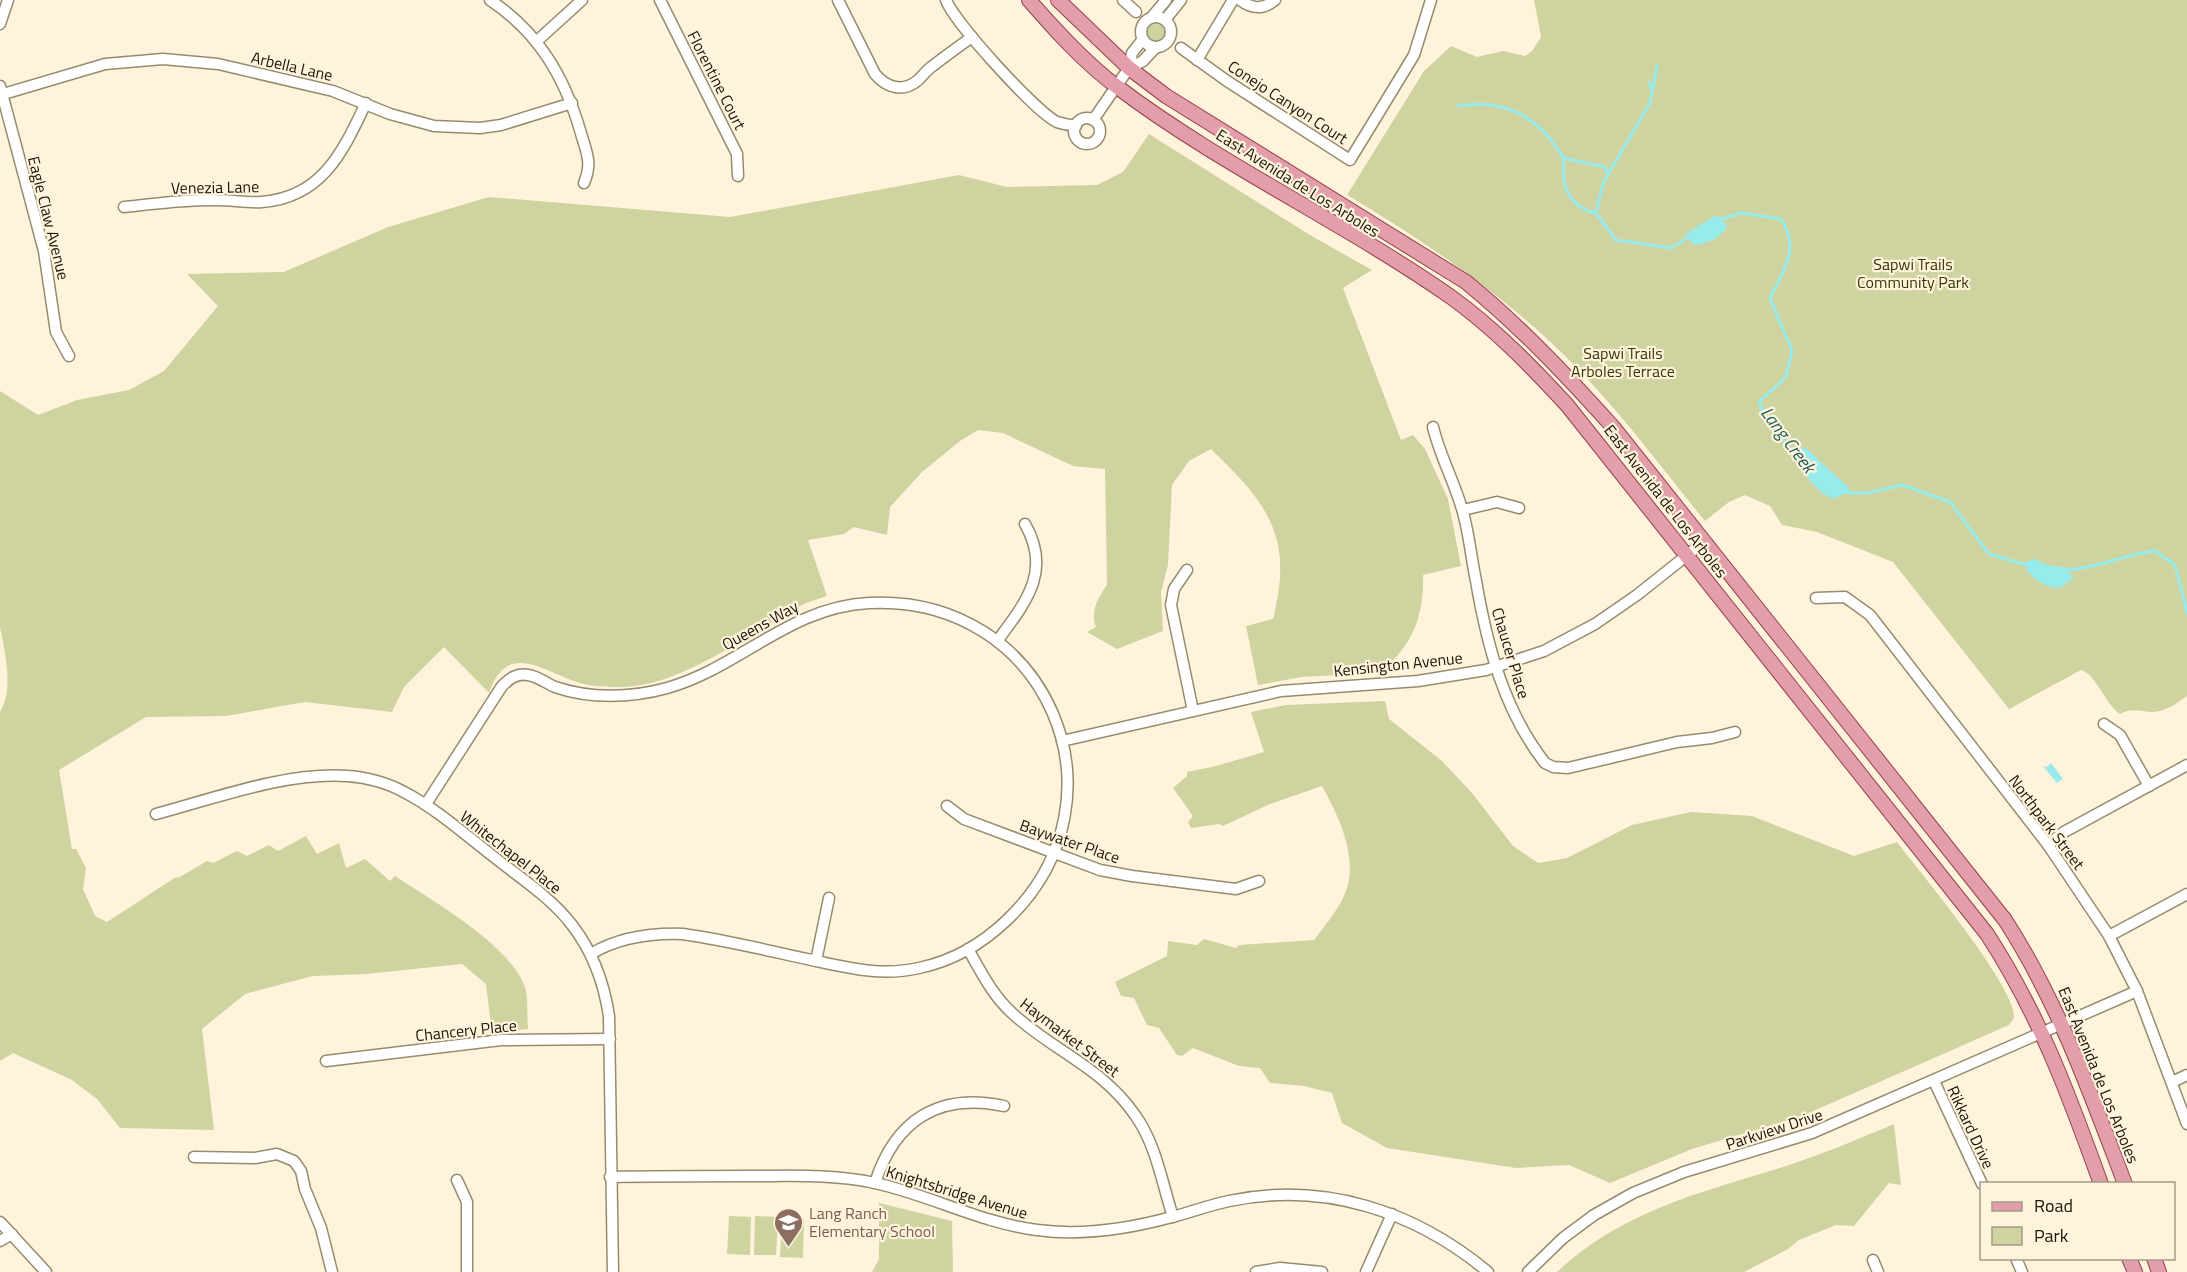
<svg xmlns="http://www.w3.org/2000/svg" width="2187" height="1272" viewBox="0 0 2187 1272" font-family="'Titillium Web',sans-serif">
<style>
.green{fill:#ced3a0}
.water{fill:#98ebeb}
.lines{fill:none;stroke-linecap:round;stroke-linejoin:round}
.stream{stroke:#98ebeb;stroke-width:3}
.minor-casing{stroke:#978b6e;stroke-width:13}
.major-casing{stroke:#92424d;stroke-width:16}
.minor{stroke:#fff;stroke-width:10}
.major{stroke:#e49daa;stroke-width:14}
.labels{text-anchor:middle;stroke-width:4.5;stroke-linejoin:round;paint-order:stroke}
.street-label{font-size:16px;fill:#1a150a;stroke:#fff4db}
.park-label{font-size:16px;fill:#363807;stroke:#fff4db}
.education-label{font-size:16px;fill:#785e54;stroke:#fff4db;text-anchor:start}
.water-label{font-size:18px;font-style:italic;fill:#1a6060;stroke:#fff4db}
</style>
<rect width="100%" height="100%" fill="#fff4db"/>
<!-- green -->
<g class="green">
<path d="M1534,0H2187V696C2176,703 2168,711 2153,712C2140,712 2132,707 2120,714C2105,704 2096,674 2081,670L2009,709L1893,562L1817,532L1782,525L1770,506L1745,495L1729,502L1705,521C1660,466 1617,407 1566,357C1501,293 1426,242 1347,195L1424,71L1451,46L1477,57L1503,51L1525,56L1532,51L1541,37Z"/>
<circle cx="1156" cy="32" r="9"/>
<path d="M1149,134L1310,235L1372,270L1343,288L1401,440L1413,435L1425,449L1448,499L1461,566L1423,575C1424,609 1416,639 1390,663L1392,672L1302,677L1258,685L1246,626L1273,619C1294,537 1268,504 1211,449L1189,461L1172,485L1168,565L1161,592L1163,631L1117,649L1087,632L1096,627C1090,612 1098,597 1107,585L1105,469L1073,466L1003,433L978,430L960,441L922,472L890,507L887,535L854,527L844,534L808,540L827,596L806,603C751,631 687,684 625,687C611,687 597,687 584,684C549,676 508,636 489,693L444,647L404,687L392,712L305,702L226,716L146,717L59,770L72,849H76L86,868L83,889L95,916L107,922L176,877L178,878L207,861L213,863L237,851L247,856L269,845L278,851L306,836L317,854L339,843L346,868L365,859L390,881L395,876C431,900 516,948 526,991C528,1003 527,1017 528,1029L492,1033L486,984L462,964L366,974L313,976L245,994L202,1029L214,1130L120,1128L97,1099L72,1080L13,1053L0,1061V712C14,689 5,653 0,627V391L38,415L77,400L129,390L164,371L218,306L187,274L284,272L388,227L489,197L730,217L959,175L1007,187L1097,185L1123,172Z"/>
<path d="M1385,701L1389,719L1442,761L1472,793L1513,846L1538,863L1567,858L1632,825L1691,812L1752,816L1854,856L1897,842C1919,871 2017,988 2014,1018L2009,1025L1802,1116L1692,1149L1610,1183L1569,1165L1516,1168L1387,1148L1342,1123L1332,1093L1304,1086L1270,1083L1260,1068L1239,1066L1193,1048L1182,1056L1177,1055L1159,1028L1147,1025L1134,998L1121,996L1115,982L1167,956L1168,941L1197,945L1204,939L1236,948L1239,945L1314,940C1326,924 1341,907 1347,888C1357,854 1338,815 1322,786L1270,804L1223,826L1219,824L1191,828L1188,822L1193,816L1173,788L1187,776V772L1216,766L1264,752L1251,712L1286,705Z"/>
<path d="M1894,1124L1901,1185L1889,1183L1854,1226L1836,1225L1799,1240L1788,1249L1744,1272H1557C1621,1211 1702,1192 1783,1167C1821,1155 1858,1139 1894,1124Z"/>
<path d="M879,1203L952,1221L953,1272H872L879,1259Z"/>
<path d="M729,1216L751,1217L750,1255L727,1254Z"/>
<path d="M755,1216L778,1217L776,1255H754Z"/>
<path d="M782,1218L804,1219L803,1258L780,1257Z"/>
</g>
<!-- water -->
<g class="water">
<path d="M1715,216L1721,217L1727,226C1721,238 1707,244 1694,245L1685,234Z"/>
<path d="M1796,447L1806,448L1851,490L1834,499L1823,494L1810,481L1792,456Z"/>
<path d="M2035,559L2047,565L2068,568L2073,579L2059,588C2044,587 2035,581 2026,569L2027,561Z"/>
<path d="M2051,763L2063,779L2057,783L2043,766L2047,767Z"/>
</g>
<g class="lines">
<!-- stream -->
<g class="stream">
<path d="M1649,82L1652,91L1650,103L1603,183L1596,213L1616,240L1671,248L1689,237"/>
<path d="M1653,88L1657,66"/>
<path d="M1458,106C1504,98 1538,116 1562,156C1565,162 1563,172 1564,179C1565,196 1580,211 1596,213"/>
<path d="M1563,158L1605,167L1608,175"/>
<path d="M1719,220L1741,213L1781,219C1801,249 1783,270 1770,299L1792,350L1786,377L1759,402L1766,417L1795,455"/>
<path d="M1846,493H1868L1902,485L1950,502L1989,554L2030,566"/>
<path d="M2066,570C2096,569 2125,554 2155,551L2175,565L2187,613"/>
</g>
<defs>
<g id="minor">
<path d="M490,0C538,32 564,76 580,130C586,152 593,162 584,183"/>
<path d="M660,0L737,154L738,176"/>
<path d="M838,0L875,74C886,87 902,93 917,81C922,77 925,72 930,68C944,57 958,47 972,37"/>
<path d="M946,0C954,22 1036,112 1057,122C1063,124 1070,125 1076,126"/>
<path d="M1123,0L1136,12"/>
<path d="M1240,0C1252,9 1263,10 1275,0"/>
<circle cx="1156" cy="32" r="15"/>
<path d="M1151,18L1166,0"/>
<path d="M1165,20L1181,0"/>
<path d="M0,24L8,0"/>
<path d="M537,41L582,0"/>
<path d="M1181,48L1227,81L1350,160L1414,55L1431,0"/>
<path d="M1197,60L1233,0"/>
<path d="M1129,68L1132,53L1143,39"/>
<path d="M0,86L44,251L56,332L69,356"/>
<path d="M0,95L105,64L163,59L218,64L333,91L390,114L434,126L480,128L501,125L572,103"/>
<circle cx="1087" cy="131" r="13"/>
<path d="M1093,120L1129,68L1143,61L1156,47"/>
<path d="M124,207C154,204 185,199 216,200C232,200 247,203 262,202C323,197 343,151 366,103"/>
<path d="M1433,427C1440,456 1454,481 1462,509C1469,532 1471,557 1476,581C1487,645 1504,711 1545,763L1553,767L1568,768L1677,742L1712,738L1735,732"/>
<path d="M1463,510L1497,502L1519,508"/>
<path d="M1187,570L1174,589L1171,605L1193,711"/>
<path d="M1816,598L1845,597L1870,615L2048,845L2109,936L2137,991L2187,1124"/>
<path d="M998,640C1026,602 1052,571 1025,524"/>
<path d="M2104,724L2120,735L2149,786"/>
<path d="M1062,741L1281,691L1418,681L1486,670L1544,651L1595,624L1637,595L1705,541"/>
<path d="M426,804L502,686C509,679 516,673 528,675C537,676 546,683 555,687C590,699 631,698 667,688C739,668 789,607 869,603C1046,594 1135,798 1007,920C983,943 952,961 919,968C880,977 845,967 807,959C766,950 725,940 683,934C651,933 619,937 591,954"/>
<path d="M947,806L964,819L1100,870L1132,876L1236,889L1259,881"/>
<path d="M156,814C216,798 285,772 347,776C366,777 388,783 404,792C435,808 462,832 489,853C517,876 550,896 572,925C593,952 604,983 609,1016L613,1272"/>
<path d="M2048,845L2064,832L2187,765"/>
<path d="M2109,936L2187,894"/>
<path d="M968,949C981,972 993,996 1012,1013C1053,1051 1102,1067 1135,1115C1156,1144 1162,1183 1173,1217"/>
<path d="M816,961L829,898"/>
<path d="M326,1061L501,1040L610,1039"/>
<path d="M1934,1081L1982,1184"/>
<path d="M2172,1082L2187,1075"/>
<path d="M194,1157L255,1158L277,1154L294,1161L301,1171L305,1189L321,1228L332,1272"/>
<path d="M610,1177C658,1176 705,1176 752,1176C793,1176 834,1174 875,1183C930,1195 981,1223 1037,1230C1082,1236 1128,1229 1172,1217C1191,1212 1210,1205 1229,1201C1324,1181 1415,1211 1488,1272"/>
<path d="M457,1180L467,1202V1272"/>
<path d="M875,1183C895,1120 939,1092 1004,1106"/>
<path d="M0,1222L46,1272"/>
<path d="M0,1241L12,1234"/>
<path d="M2016,1258L2022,1272"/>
<path d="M1873,1260L1878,1272"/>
<path d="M1256,1272L1280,1268L1322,1272"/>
<path d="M1366,1272L1392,1214"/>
<path d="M1528,1272L1563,1238L1594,1215L1633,1193L1684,1172L1812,1133L2137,991"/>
</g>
<g id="major">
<path d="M1029,0C1055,30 1084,62 1116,86C1220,165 1344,222 1451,297C1494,328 1531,366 1567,405L1987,934C2039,1014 2069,1095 2101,1184"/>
<path d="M1058,0L1129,68L1166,96L1466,282C1520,326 1567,376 1613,427L2005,920C2058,1002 2090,1092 2125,1184"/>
<path d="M2129,1258L2135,1272"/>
<path d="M2154,1258L2159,1272"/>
</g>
</defs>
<!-- minor casing -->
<use href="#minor" class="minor-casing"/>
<!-- major casing -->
<use href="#major" class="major-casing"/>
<!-- minor -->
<use href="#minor" class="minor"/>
<!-- major -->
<use href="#major" class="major"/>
</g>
<!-- icons -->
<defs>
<symbol id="school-pin" viewBox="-11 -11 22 30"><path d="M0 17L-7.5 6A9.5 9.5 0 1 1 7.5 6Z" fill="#8d6e63" stroke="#fff4db"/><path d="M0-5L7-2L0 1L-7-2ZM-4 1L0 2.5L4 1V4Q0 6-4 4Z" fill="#fff"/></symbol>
</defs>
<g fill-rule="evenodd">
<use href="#school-pin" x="772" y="1206" width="33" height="45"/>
</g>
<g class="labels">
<!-- street labels -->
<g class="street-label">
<text transform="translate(292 66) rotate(13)" y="6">Arbella Lane</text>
<text transform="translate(717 80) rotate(63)" y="6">Florentine Court</text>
<text transform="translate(1288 102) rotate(33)" y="6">Conejo Canyon Court</text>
<text transform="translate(1298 183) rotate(32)" y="6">East Avenida de Los Arboles</text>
<text transform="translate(215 187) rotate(-1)" y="6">Venezia Lane</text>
<text transform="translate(49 218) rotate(76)" y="6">Eagle Claw Avenue</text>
<text transform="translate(1666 501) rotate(52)" y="6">East Avenida de Los Arboles</text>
<text transform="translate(760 625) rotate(-29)" y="6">Queens Way</text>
<text transform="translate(1511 653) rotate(73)" y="6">Chaucer Place</text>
<text transform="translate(1398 664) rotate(-6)" y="6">Kensington Avenue</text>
<text transform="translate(2047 822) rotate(53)" y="6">Northpark Street</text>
<text transform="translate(1070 841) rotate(19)" y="6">Baywater Place</text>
<text transform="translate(511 852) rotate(38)" y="6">Whitechapel Place</text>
<text transform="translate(466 1030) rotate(-6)" y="6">Chancery Place</text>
<text transform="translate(1070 1037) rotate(37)" y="6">Haymarket Street</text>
<text transform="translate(2099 1075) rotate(68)" y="6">East Avenida de Los Arboles</text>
<text transform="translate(1971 1127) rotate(65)" y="6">Rikkard Drive</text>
<text transform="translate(1774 1129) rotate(-18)" y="6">Parkview Drive</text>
<text transform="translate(957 1192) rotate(17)" y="6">Knightsbridge Avenue</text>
</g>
<!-- park labels -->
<g class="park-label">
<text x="1913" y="270">Sapwi Trails<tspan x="1913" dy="18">Community Park</tspan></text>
<text x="1623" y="359">Sapwi Trails<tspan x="1623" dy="18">Arboles Terrace</tspan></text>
</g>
<!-- education labels -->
<g class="education-label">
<text x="809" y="1219">Lang Ranch<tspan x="809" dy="18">Elementary School</tspan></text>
</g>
<!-- water labels -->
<g class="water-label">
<text transform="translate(1788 440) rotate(53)" y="6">Lang Creek</text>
</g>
</g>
<!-- legend -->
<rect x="1980" y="1182" width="195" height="78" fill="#fff4db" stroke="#a39b87" stroke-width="1.5"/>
<rect x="1992" y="1202" width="30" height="9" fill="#e49daa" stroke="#a39b87" stroke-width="1.5"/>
<text x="2034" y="1212" font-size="18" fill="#1a150a">Road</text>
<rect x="1992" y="1227" width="30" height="18" fill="#ced3a0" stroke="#a39b87" stroke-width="1.5"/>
<text x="2034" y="1242" font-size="18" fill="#1a150a">Park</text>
</svg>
